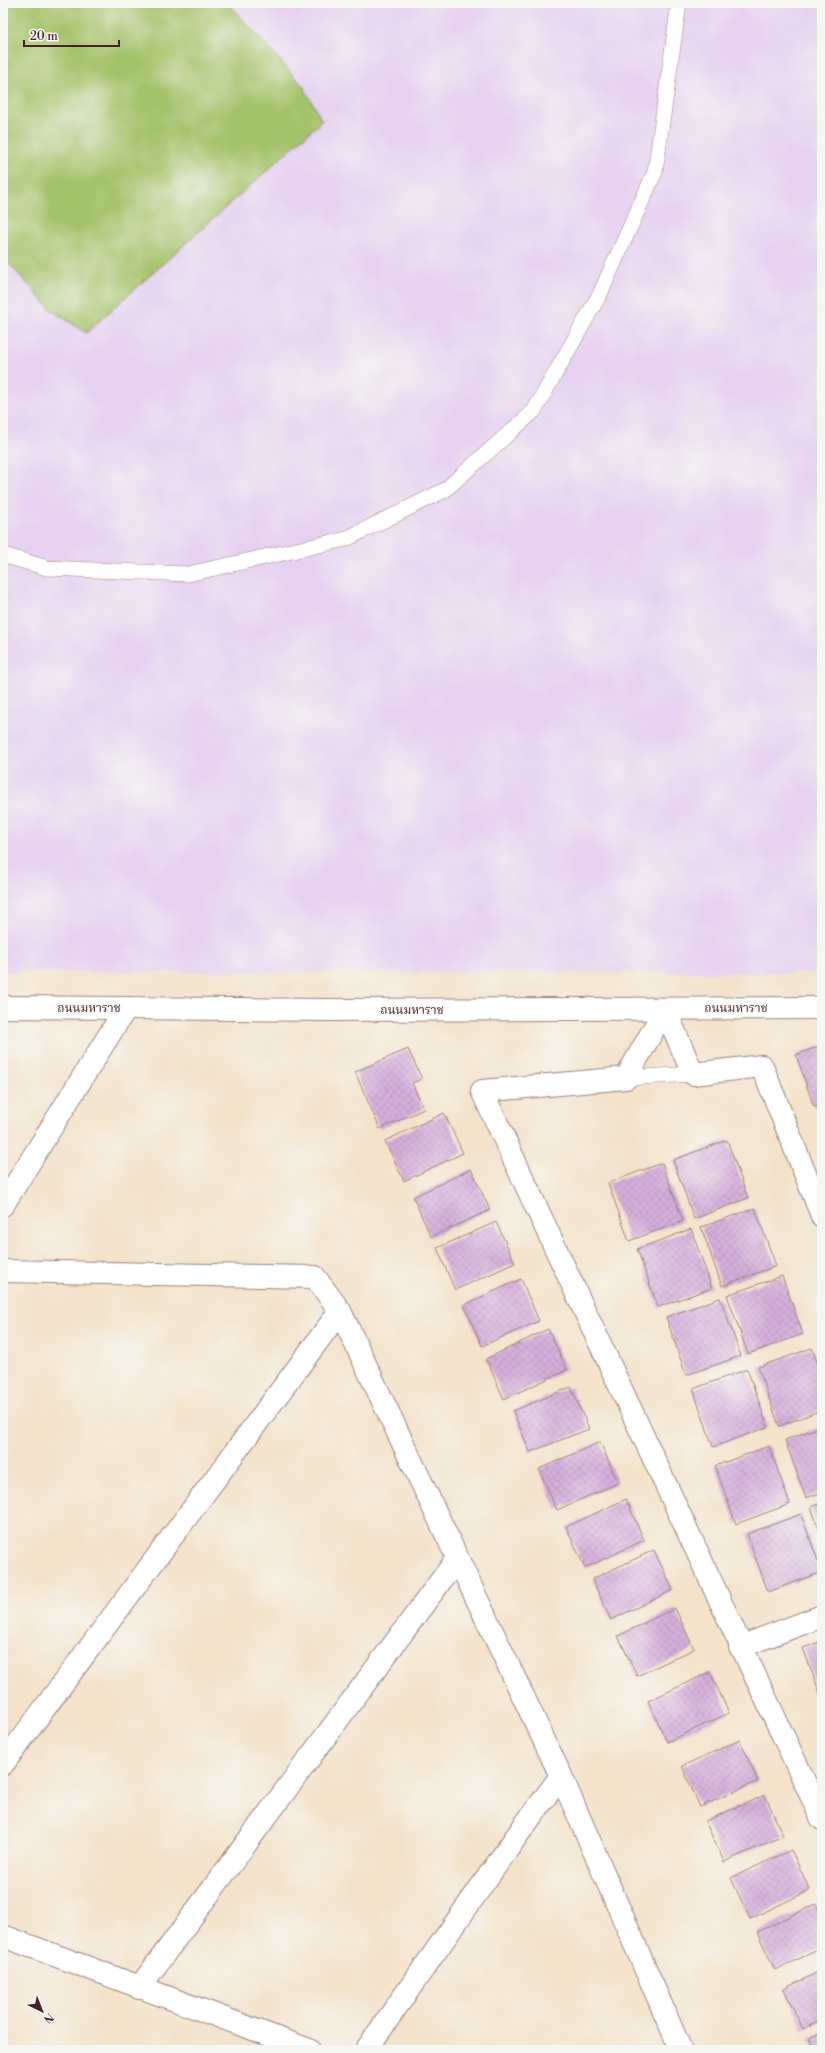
<svg xmlns="http://www.w3.org/2000/svg" width="825" height="2053" viewBox="0 0 825 2053" font-family="'Libre Bodoni','Noto Serif Thai',serif">
<style>
.built{fill:#e6d2f0}
.grass{fill:#a4c269;stroke:#77704a}
.building{fill:url(#building-cross-hatch)}
.lines{fill:none;stroke-linecap:round;stroke-linejoin:round}
.service-casing{stroke:#9e817b;stroke-width:16}
.minor-casing{stroke:#9e817b;stroke-width:24}
.service{stroke:#fff;stroke-width:15}
.minor{stroke:#fff;stroke-width:22}
.labels{text-anchor:middle;stroke-width:3;stroke-linejoin:round;paint-order:stroke}
.street-label{font-size:12px;fill:#4a1f2b;stroke:#f6f6f2}
</style>
<defs>
<pattern id="building-cross-hatch" width="8" height="8" patternUnits="userSpaceOnUse"><rect width="8" height="8" fill="#d5afdb"/><path d="M0 0l8 8M0 8l8-8" fill="none" stroke="#b896bc"/></pattern>
</defs>
<rect width="100%" height="100%" fill="#f6f6f2"/>
<filter id="ink" filterUnits="userSpaceOnUse"><feTurbulence type="fractalNoise" baseFrequency=".025" numOctaves="2"/><feDisplacementMap in="SourceGraphic" scale="8" xChannelSelector="R" yChannelSelector="G"/><feConvolveMatrix kernelMatrix="1 2 1 2 8 2 1 2 1" color-interpolation-filters="sRGB"/></filter>
<filter id="wash" filterUnits="userSpaceOnUse"><feTurbulence type="fractalNoise" baseFrequency=".012" numOctaves="4" result="noise"/><feDisplacementMap in="SourceGraphic" scale="16" xChannelSelector="R" yChannelSelector="G"/><feGaussianBlur stdDeviation="0.9" result="paint"/><feColorMatrix in="noise" values="0 0 0 0 0 0 0 0 0 0 0 0 0 0 0 0 0 1.4 0 .05"/><feComposite in="paint" operator="in"/></filter>
<g filter="url(#wash)">
<rect width="100%" height="100%" fill="#f3e3cb"/>
<!-- built -->
<path class="built" d="M3,3H822V973L3,972Z"/>
<!-- grass -->
<path class="grass" d="M3,3H228L304,87L322,121L86,333L50,309L3,257Z"/>
<g id="blocks">
<!-- building -->
<g class="building">
<path d="M822,1045V1104L814,1107L796,1055Z"/>
<path d="M408,1049L422,1079L412,1083L424,1109L380,1129L355,1072Z"/>
<path d="M444,1113L463,1153L404,1181L385,1141Z"/>
<path d="M727,1140L748,1198L694,1219L673,1160Z"/>
<path d="M662,1163L683,1221L629,1241L608,1183Z"/>
<path d="M471,1169L490,1210L431,1237L413,1197Z"/>
<path d="M755,1208L776,1266L722,1286L701,1227Z"/>
<path d="M496,1222L515,1263L455,1290L437,1248Z"/>
<path d="M691,1229L712,1288L658,1307L637,1249Z"/>
<path d="M782,1276L803,1334L748,1354L727,1295Z"/>
<path d="M521,1279L539,1321L482,1346L464,1305Z"/>
<path d="M720,1298L741,1356L686,1375L666,1317Z"/>
<path d="M548,1329L567,1370L504,1399L486,1359Z"/>
<path d="M812,1348L822,1376V1410L779,1426L758,1367Z"/>
<path d="M747,1369L768,1427L713,1447L693,1389Z"/>
<path d="M571,1387L589,1429L530,1452L513,1411Z"/>
<path d="M822,1426V1492L806,1498L785,1440Z"/>
<path d="M600,1442L618,1483L557,1510L539,1469Z"/>
<path d="M769,1446L790,1504L736,1524L715,1466Z"/>
<path d="M626,1499L644,1540L585,1568L566,1527Z"/>
<path d="M822,1503V1537L811,1507Z"/>
<path d="M801,1514L822,1572L768,1592L747,1534Z"/>
<path d="M654,1550L673,1590L611,1620L592,1579Z"/>
<path d="M675,1608L694,1649L637,1676L618,1636Z"/>
<path d="M822,1641V1699L803,1648Z"/>
<path d="M710,1672L729,1713L667,1742L648,1701Z"/>
<path d="M740,1740L758,1781L700,1807L682,1766Z"/>
<path d="M765,1795L783,1836L724,1862L705,1821Z"/>
<path d="M791,1850L810,1890L750,1919L731,1878Z"/>
<path d="M816,1904L822,1916V1948L775,1970L757,1932Z"/>
<path d="M822,1970V2020L803,2029L784,1989Z"/>
<path d="M822,2032V2050H814L809,2038Z"/>
</g>
</g>
</g>
<g filter="url(#ink)">
<use href="#blocks" fill-opacity="0" stroke="#9e817b" stroke-width="1"/>
<g class="lines">
<defs>
<g id="service">
<path d="M3,555L47,568L188,574L346,539L445,490L534,411L600,294L655,172L679,3"/>
<path d="M626,1078L693,1074"/>
</g>
<g id="minor">
<path d="M3,1007L329,1010L822,1008"/>
<path d="M665,1009L626,1078L482,1091L822,1819"/>
<path d="M665,1009L693,1074L762,1066L822,1216"/>
<path d="M3,1205L126,1008"/>
<path d="M3,1271L315,1277L340,1311L561,1776L681,2050"/>
<path d="M740,1647L822,1616"/>
<path d="M3,1764L340,1311"/>
<path d="M3,1936L309,2050"/>
<path d="M139,1988L457,1559"/>
<path d="M366,2050L521,1830L561,1776"/>
</g>
</defs>
<!-- service casing -->
<use href="#service" class="service-casing"/>
<!-- minor casing -->
<use href="#minor" class="minor-casing"/>
<!-- service -->
<use href="#service" class="service"/>
<!-- minor -->
<use href="#minor" class="minor"/>
</g>
</g>
<g class="labels">
<!-- street labels -->
<g class="street-label">
<text x="89" y="1012">ถนนมหาราช</text>
<text x="736" y="1012">ถนนมหาราช</text>
<text x="412" y="1014">ถนนมหาราช</text>
</g>
</g>
<!-- margin -->
<rect width="825" height="2053" fill="none" stroke="#f6f6f2" stroke-width="16"/>
<!-- north arrow -->
<g transform="translate(42 2011) rotate(137)" stroke="#f6f6f2" stroke-width="3" paint-order="stroke">
<path d="M0-3L7 15L0 10L-7 15Z" fill="#4a1f2b"/>
<text y="-6" font-size="11" font-weight="bold" text-anchor="middle" fill="#4a1f2b">N</text>
</g>
<!-- scale -->
<path d="M24 40v6h95v-6" fill="none" stroke="#4a1f2b" stroke-width="2"/>
<text x="30" y="40" font-size="12" fill="#4a1f2b" stroke="#f6f6f2" stroke-width="3" paint-order="stroke">20 m</text>
</svg>
